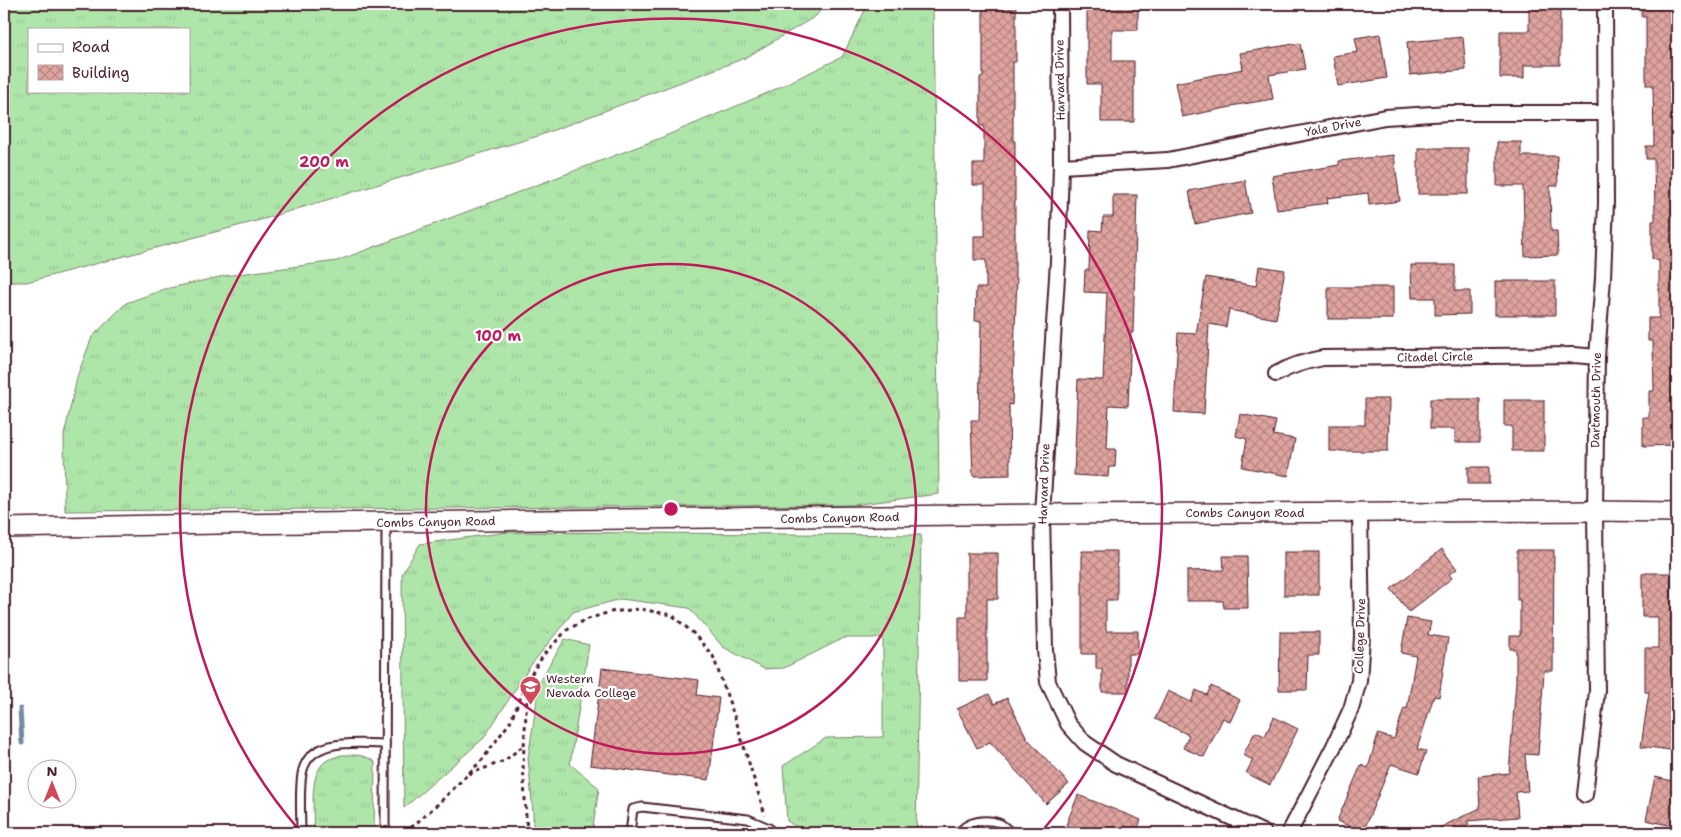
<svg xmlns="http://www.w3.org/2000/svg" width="1681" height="837" viewBox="0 0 1681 837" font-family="'Shantell Sans',sans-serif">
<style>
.grass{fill:url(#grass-tufts);stroke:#7c826a;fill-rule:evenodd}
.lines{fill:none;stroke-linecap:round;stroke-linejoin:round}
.stream{stroke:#7689a3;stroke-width:5}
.building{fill:url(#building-cross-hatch);stroke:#4a1f2b}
.lane-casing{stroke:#4a1f2b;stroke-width:11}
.street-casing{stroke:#4a1f2b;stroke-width:18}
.secondary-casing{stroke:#4a1f2b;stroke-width:22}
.path{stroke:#4a1f2b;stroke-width:3;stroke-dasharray:4 4;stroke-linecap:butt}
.lane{stroke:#fff;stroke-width:7}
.street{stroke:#fff;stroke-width:14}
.secondary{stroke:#fff;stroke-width:19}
.ring{fill:none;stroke:#c2185b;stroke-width:2.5}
.labels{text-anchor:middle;stroke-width:4.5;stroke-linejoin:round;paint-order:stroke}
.street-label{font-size:12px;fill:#4a1f2b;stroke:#fff}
.poi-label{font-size:12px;fill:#4a1f2b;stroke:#fff;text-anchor:start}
.centre{fill:#c2185b;stroke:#fff;stroke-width:2.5}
.ring-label{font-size:15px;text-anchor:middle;font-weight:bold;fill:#c2185b;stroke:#fff;stroke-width:4.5;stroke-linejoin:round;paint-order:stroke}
</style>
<defs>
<pattern id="grass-tufts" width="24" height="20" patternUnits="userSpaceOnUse" patternTransform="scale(1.25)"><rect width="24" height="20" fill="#aee6aa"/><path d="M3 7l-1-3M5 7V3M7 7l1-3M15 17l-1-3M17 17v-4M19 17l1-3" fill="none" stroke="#97c592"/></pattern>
<pattern id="building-cross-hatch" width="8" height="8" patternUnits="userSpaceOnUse" patternTransform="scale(1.25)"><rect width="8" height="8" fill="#dfa49f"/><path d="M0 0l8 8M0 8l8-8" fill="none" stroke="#b78582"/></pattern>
</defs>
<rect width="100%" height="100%" fill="#fff"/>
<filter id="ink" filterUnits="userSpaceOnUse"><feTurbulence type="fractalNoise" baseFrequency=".02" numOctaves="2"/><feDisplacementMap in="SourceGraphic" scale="10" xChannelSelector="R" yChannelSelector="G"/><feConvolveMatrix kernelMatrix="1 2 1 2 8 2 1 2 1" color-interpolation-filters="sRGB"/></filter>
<g filter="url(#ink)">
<!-- grass -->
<g class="grass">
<path d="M4,4H825L816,16L745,58L538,136L264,219L27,282H4ZM29,29H189V91H29Z"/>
<path d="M868,4H933L939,494L852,505L65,511L64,435L78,374L92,337L126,303L165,289L224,276L337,261L658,139L765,94L842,57Z"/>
<path d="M508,532L921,535L916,833H806L787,821L783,766L826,738L883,737V638H844L784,668L764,669L723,647L689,608L621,599L573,612L531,665L484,738L404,808L402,574L420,544Z"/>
<path d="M565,639L589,645L570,764L599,788L592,833H533V813L528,758L540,680Z"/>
<path d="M341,755C354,755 365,754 375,762L374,833H314C314,813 308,773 326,761C330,758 337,757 341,755Z"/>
</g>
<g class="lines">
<!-- stream -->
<path class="stream" d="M20,709L22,743"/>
</g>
<!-- building -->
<g class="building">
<path d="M1087,4H1138V30H1112V61H1134V122H1101V84H1087Z"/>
<path d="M1529,4H1560V65H1524V78H1500V31H1529Z"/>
<path d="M1642,4H1674V32H1677L1676,445L1643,446V417H1649V391H1654L1653,341H1648V318H1659V261L1652,259V221H1655L1654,159H1646V146H1654L1653,85H1646V17H1642Z"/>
<path d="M983,7H1016V62H1013V141H1015V278H1017L1012,405L1009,404L1010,475L973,476L971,420H979L981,321H975L976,288H986V260H974V236H985V185H973V164H984V126H980V77H983Z"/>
<path d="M1380,34L1387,78L1338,86L1333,56L1358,52L1355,38Z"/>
<path d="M1463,37L1466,70L1410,75L1407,42Z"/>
<path d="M1300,43L1305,69L1269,75L1273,99L1231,106V107L1182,117L1175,83L1243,69L1240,53Z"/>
<path d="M1497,142H1521V156H1557L1558,186H1550L1551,231H1557L1558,255L1525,256L1523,186H1497Z"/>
<rect x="1418" y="148" width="50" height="46"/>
<path d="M1394,155L1400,201L1369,205L1368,193L1327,198L1328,203L1277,210L1272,176L1339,165V161Z"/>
<path d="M1245,180L1251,213L1195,224L1189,191Z"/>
<path d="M1113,195H1137L1133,333L1131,332L1128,406L1109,405L1107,449H1116L1115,467H1109L1108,477L1074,475L1078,379L1103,380L1107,293L1084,292L1085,270H1089L1090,230L1102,231L1103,217H1113Z"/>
<path d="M1411,265H1455V291H1470V314L1435,315V298H1412Z"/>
<path d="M1259,266L1285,270L1276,319L1229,310L1226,327L1209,324L1204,414L1174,412L1178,333L1196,334L1206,277L1256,286Z"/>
<rect x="1495" y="281" width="60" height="34"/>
<rect x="1328" y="287" width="65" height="32"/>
<path d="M1365,399H1389L1388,451H1329V425H1365Z"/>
<path d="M1430,399H1480V442H1455V429H1430Z"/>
<path d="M1504,400H1544V451H1512V426H1504Z"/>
<path d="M1240,414L1276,421L1273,435L1295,439L1288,476L1242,467L1247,439L1236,436Z"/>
<rect x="1468" y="467" width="21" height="17"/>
<path d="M1442,549L1457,569L1449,574L1452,578L1409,612L1391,589Z"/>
<path d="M1517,550H1554L1553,671H1544L1538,755L1525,754L1528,791L1516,792L1518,817L1467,821L1474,833H1429L1480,808L1478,776L1509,773L1516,681V649H1510V636H1520V600H1517Z"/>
<path d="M1082,551H1117V600H1106V631H1138V654H1128V692H1102V669H1096V654H1082Z"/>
<rect x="1284" y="552" width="35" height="43"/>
<path d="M967,553H998V599H987V681H959V617H967Z"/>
<path d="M1223,556H1247L1248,608H1224L1223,601H1187V571L1224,570Z"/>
<path d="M1642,573H1671V636H1674V648H1677V679H1674V707H1677V751L1641,746L1649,692H1645V648H1658V617H1642Z"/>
<path d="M1407,618L1431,622L1428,635L1448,638L1439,697L1434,696L1417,749L1426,751L1419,773L1391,764L1363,832L1337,821L1361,765L1368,768L1378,734L1394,739L1404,708L1407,709L1416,656L1401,653Z"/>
<path d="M1280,632H1319V655H1308L1307,690H1279Z"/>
<path d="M602,668L699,680L697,695L719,698L709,780L590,765Z"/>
<path d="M1211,686L1240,700L1230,722L1223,718L1204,757L1183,748L1189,735L1155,719L1168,691L1191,702L1196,690L1207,695Z"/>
<path d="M989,694L994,704L1007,698L1027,738L1069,784L1046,804L990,742L977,748L957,709Z"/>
<path d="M1274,717L1298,729L1270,785L1246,773L1253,760L1243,755L1255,732L1265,736Z"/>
<path d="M1655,777L1677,782V827L1646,820Z"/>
<path d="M1078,795L1141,820L1136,833H1087L1066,825Z"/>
</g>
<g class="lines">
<defs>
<g id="lane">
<path d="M301,833C301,815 299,792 302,774C308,737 357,743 385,744"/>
<path d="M385,833L386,524"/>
<path d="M630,833L633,809L642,807L748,819L769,828L770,833"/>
<path d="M959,833C967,820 986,819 999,823C1004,825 1008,830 1011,833"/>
</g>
<g id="street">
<path d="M1060,4L1061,166L1058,261L1042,514L1045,650L1048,682L1068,724L1085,743L1116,764L1264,833"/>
<path d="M1061,166L1168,160L1385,117L1448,113H1606"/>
<path d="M1276,374C1291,365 1307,361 1323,358L1574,355L1597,357"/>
<path d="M1585,795L1597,691L1595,511L1597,357L1603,278L1606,202L1605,4"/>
<path d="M1289,833L1334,746L1351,709L1359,681L1362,637L1360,512"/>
</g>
<path id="secondary" d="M4,528L218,524L1042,514L1595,511L1677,512"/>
</defs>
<!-- lane casing -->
<use href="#lane" class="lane-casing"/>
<!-- street casing -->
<use href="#street" class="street-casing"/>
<!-- secondary casing -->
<use href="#secondary" class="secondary-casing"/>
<!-- path -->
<g class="path">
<path d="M469,774L504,761L524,745"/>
<path d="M405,833L438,804L482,760L510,722L527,682"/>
<path d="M527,833L523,764L528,679L545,653L567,630L585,620L610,612L640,609L672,615L693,633L713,656L737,724L765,815"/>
</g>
<!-- lane -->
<use href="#lane" class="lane"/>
<!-- street -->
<use href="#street" class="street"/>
<!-- secondary -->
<use href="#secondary" class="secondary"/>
</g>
</g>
<!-- distance rings -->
<g class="ring">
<circle cx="671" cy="509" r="245"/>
<path d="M300 831A491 491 0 1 1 1042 831"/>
</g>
<!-- icons -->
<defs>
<symbol id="university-pin" viewBox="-11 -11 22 30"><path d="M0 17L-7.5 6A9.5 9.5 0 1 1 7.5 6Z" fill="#d1495b" stroke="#fff"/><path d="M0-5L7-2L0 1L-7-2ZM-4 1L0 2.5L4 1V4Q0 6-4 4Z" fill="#fff"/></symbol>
</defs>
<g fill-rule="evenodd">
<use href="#university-pin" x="518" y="674" width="25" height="34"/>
</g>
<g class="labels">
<!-- street labels -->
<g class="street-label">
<text transform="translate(1060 80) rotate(-91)" y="4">Harvard Drive</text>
<text transform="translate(1333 127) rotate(-11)" y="4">Yale Drive</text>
<text transform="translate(1435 357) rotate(-1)" y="4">Citadel Circle</text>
<text transform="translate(1596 400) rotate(-89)" y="4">Dartmouth Drive</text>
<text transform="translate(1044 484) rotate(-88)" y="4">Harvard Drive</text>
<text x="1245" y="517">Combs Canyon Road</text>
<text transform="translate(840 518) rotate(-1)" y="4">Combs Canyon Road</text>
<text transform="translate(436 522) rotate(-1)" y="4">Combs Canyon Road</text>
<text transform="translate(1360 636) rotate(-88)" y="4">College Drive</text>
</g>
<!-- poi labels -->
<g class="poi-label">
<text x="546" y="683">Western<tspan x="546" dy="14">Nevada College</tspan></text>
</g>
</g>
<circle cx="671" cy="509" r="8" class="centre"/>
<g class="ring-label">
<text x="324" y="167">200 m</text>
<text x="498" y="341">100 m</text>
</g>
<!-- margin -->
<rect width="1681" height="837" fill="none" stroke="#fff" stroke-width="20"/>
<rect x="10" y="10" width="1661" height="817" fill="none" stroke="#4a1f2b" stroke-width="2" filter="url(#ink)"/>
<!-- legend -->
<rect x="28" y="28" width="162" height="65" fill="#ffffff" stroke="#b7a5aa"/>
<rect x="38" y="44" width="25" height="8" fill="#ffffff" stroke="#b7a5aa"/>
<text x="72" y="52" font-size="15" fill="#4a1f2b">Road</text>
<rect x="38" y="65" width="25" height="15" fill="url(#building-cross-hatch)" stroke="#b7a5aa"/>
<text x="72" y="78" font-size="15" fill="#4a1f2b">Building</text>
<!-- north arrow -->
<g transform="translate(52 784)"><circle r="24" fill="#ffffff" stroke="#b7a5aa"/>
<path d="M0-4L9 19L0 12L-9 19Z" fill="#d1495b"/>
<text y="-8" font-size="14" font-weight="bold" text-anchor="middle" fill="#4a1f2b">N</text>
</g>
</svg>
